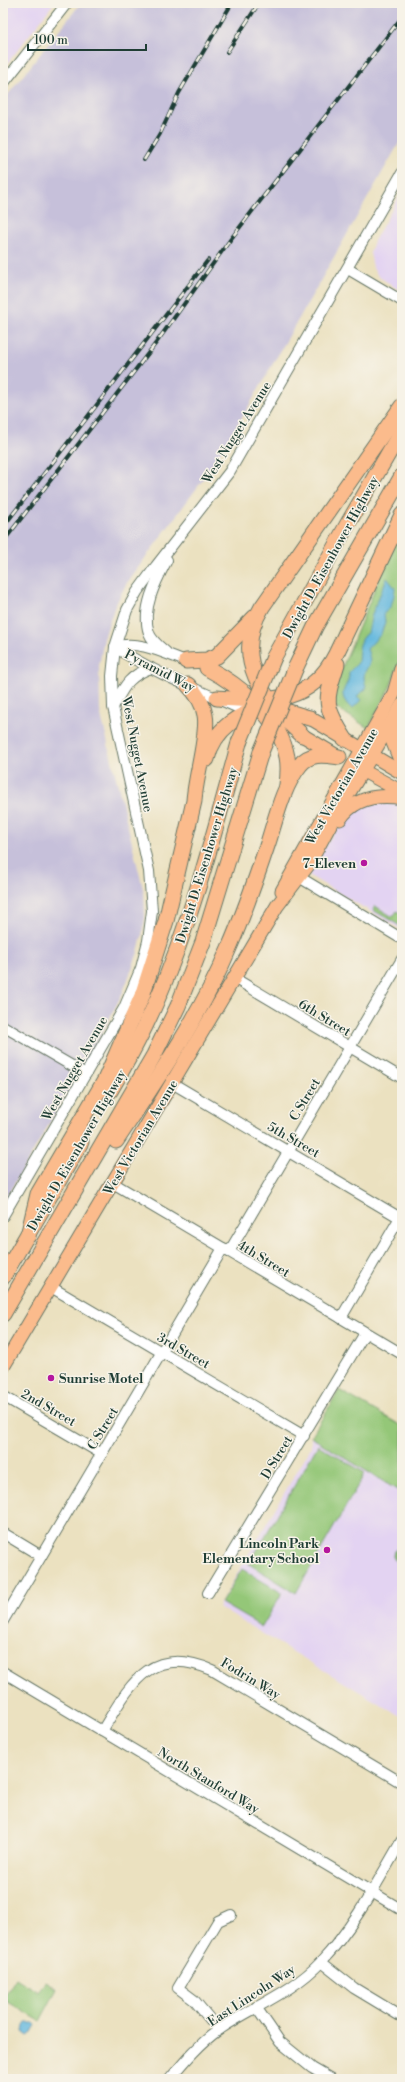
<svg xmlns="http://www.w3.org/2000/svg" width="405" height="2082" viewBox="0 0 405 2082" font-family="'Libre Bodoni',serif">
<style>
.built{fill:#e3d3f2}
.industrial{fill:#c6c0da}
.green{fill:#94c778;stroke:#5a8256}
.water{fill:#62b7de;stroke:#407a89}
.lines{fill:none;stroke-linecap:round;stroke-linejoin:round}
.minor-casing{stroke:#667665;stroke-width:12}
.major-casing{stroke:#667665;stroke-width:15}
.highway-casing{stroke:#667665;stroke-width:17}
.minor{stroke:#fff;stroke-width:10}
.major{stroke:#fbbb8c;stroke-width:13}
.highway{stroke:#fbbb8c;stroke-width:15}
.rail-casing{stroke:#1f3d34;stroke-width:4}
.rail{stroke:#f7f3e8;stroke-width:2.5;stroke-dasharray:8;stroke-linecap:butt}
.highway-bridge-casing{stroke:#667665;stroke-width:17;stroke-linecap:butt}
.highway-bridge{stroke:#fbbb8c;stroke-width:15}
.poi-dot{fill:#b5179e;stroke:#f7f3e8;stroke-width:1.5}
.labels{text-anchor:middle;stroke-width:3;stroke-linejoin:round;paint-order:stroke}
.street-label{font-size:13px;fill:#1f3d34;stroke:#f7f3e8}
.poi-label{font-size:13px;font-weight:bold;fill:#1f3d34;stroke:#f7f3e8;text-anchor:end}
</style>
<rect width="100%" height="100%" fill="#f7f3e8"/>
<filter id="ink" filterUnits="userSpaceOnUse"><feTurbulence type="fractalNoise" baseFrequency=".025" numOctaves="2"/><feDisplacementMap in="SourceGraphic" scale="8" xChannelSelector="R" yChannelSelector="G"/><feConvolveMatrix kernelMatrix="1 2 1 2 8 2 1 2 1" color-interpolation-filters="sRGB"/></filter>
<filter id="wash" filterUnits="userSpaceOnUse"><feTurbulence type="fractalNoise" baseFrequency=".012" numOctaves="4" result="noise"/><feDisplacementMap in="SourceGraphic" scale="16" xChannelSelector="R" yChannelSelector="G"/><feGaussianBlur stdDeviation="0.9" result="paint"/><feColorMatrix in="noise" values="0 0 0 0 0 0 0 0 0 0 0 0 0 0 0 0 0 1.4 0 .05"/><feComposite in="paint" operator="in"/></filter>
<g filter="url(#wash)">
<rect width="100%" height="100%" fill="#ebe1c0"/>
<!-- built -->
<g class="built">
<path d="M3,3H54L3,69Z"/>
<path d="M402,192V292L378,276L373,267L370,253L374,241Z"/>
<path d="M369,801L402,803V930L308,875L320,853L342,822Z"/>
<path d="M311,1437L402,1493V1717L218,1607L311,1447Z"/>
</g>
<!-- industrial -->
<path class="industrial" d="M81,3H402V138L246,411L202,481L126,584L114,608L104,638L99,666L100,711L144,893L145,918L142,936L137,955L123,992L101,1035L3,1203V101Z"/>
<!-- green -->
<g class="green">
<path d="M402,531V655L390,687L368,728L334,706V687L389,555Z"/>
<path d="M375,906L393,917L397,911L402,915V927L373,910Z"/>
<path d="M339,1390L402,1426V1493L311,1437Z"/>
<path d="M318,1445L365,1473L296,1593L249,1564Z"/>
<path d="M397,1549H402V1562H396L393,1556L394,1551Z"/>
<path d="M242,1569L282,1593L262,1627L221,1603Z"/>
<path d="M16,1978L38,1992L45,1981L57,1989L40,2021L3,1999Z"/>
</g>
<!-- water -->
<g class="water">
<path d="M387,578L395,588C394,597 392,609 384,613L385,622L381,634L367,649C374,668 366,663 364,677C364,681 366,685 366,689L357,696L361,700L352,709C333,691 350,689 349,672L358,663C359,652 358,640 368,633L372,614Z"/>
<path d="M26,2023H34L36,2025L31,2034L28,2036L23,2032L24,2026Z"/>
</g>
</g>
<g filter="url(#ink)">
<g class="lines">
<defs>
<g id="minor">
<path d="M3,84L67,3"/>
<path d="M348,269L402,301"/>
<path d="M115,647C140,639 167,655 191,663"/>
<path d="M115,647C157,675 206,693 252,714"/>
<path d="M166,652C159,646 152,641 149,633C141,609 156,581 167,560"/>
<path d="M113,707C124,687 128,676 151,668"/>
<path d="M294,874L402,939"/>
<path d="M234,978L402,1078"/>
<path d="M3,1026L86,1074"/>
<path d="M172,1083L402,1219"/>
<path d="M113,1183L402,1354"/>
<path d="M3,1216L124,1008L141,968L148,941L152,911L149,871L113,707L112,676L115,647L127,610L137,592L156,566L230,471L402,173"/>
<path d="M229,1252L402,959"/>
<path d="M51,1287L304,1436"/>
<path d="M341,1318L402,1214"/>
<path d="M3,1396L102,1454"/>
<path d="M3,1533L41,1556"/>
<path d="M208,1593L365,1333"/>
<path d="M3,1621L223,1248"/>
<path d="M3,1672L402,1910"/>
<path d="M102,1731C130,1685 150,1643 212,1670L402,1783"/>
<path d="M321,1962L354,1988L402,2017"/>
<path d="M256,2007L280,2042L312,2068L331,2079"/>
<path d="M219,2030L194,2000L178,1988L218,1921L231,1915"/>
<path d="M170,2079C185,2061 200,2043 220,2029C253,2007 293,1992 321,1962C354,1927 378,1881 402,1840"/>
</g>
<g id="major">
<path d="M310,718L402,773"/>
<path d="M392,725V740L402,765"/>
<path d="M302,735L337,756"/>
<path d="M356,767L402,792"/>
<path d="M340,819C355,797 378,794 402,798"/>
<path d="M282,891L394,693L402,665"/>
<path d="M3,1367L277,906L309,864L332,821L402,705"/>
</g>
<g id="highway">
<path d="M274,657L347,525L402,430"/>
<path d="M186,661L207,660L217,656L255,617"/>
<path d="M337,664C325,702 323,704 345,739"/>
<path d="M296,667L315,627L402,476"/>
<path d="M207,668C241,686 280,718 287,757C289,766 288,776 287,785"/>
<path d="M217,698C267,701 310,706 336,654L402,515"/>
<path d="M302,735C263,700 231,658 262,607L402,406"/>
<path d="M207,759C213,731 241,708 271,709C284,709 297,715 310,718"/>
<path d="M110,1091C127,1062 144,1031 157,1000C193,917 215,829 239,743"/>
<path d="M116,1141C157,1079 200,1017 229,948C244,914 256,879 268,843C276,818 283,786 300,765C310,752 325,755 339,757"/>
<path d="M28,1236L38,1194L105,1080L142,996L166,921L194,801C195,778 209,734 205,715C203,703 196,693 188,685"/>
<path d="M3,1277L81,1142"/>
<path d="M3,1314L154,1055L178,1006L203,942L261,752"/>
</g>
</defs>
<!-- minor casing -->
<use href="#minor" class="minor-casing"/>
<!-- major casing -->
<use href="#major" class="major-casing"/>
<!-- highway casing -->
<use href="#highway" class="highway-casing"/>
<!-- minor -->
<use href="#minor" class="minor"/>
<!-- major -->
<use href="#major" class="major"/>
<!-- highway -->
<use href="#highway" class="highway"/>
<defs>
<g id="rail">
<path d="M227,52L259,3"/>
<path d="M144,160L160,134L179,93L232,3"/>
<path d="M3,527L208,260"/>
<path d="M3,542L156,343L230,240L402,17"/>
</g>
</defs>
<!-- rail casing -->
<use href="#rail" class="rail-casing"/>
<!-- rail -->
<use href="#rail" class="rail"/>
<defs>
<g id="highway-bridge">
<path d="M239,743L274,657"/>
<path d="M261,752L296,667"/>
</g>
</defs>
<!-- highway-bridge casing -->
<use href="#highway-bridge" class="highway-bridge-casing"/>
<!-- highway-bridge -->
<use href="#highway-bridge" class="highway-bridge"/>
</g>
</g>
<!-- markers -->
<g class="poi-dot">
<circle cx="364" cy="863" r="4"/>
<circle cx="51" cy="1378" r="4"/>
<circle cx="327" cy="1550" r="4"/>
</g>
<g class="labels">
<!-- street labels -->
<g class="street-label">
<text transform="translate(236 432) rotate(-58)" y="5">West Nugget Avenue</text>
<text transform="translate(330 557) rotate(-61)" y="5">Dwight D. Eisenhower Highway</text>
<text transform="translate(160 670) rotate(27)" y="5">Pyramid Way</text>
<text transform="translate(138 754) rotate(79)" y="5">West Nugget Avenue</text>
<text transform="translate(341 786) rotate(-60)" y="5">West Victorian Avenue</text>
<text transform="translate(206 855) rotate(-73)" y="5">Dwight D. Eisenhower Highway</text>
<text transform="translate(325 1017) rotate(31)" y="5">6th Street</text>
<text transform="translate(74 1068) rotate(-60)" y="5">West Nugget Avenue</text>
<text transform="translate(304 1099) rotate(-59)" y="5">C Street</text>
<text transform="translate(140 1137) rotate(-59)" y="5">West Victorian Avenue</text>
<text transform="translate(294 1139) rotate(30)" y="5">5th Street</text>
<text transform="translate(76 1150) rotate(-60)" y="5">Dwight D. Eisenhower Highway</text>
<text transform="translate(264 1258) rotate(31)" y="5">4th Street</text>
<text transform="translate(184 1350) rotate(30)" y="5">3rd Street</text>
<text transform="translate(49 1407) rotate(30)" y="5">2nd Street</text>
<text transform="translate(102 1428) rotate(-59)" y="5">C Street</text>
<text transform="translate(276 1457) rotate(-59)" y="5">D Street</text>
<text transform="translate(251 1678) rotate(31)" y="5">Fodrin Way</text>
<text transform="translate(209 1780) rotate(31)" y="5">North Stanford Way</text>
<text transform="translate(251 1995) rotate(-33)" y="5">East Lincoln Way</text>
</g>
<!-- poi labels -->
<g class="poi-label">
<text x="356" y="868">7-Eleven</text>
<text x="59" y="1383" text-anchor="start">Sunrise Motel</text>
<text x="319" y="1548">Lincoln Park<tspan x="319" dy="15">Elementary School</tspan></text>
</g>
</g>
<!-- margin -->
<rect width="405" height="2082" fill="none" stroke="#f7f3e8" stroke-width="16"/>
<!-- scale -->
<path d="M28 44v6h118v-6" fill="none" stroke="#1f3d34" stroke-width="2"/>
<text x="34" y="44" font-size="12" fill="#1f3d34" stroke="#f7f3e8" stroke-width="3" paint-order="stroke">100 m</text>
</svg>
